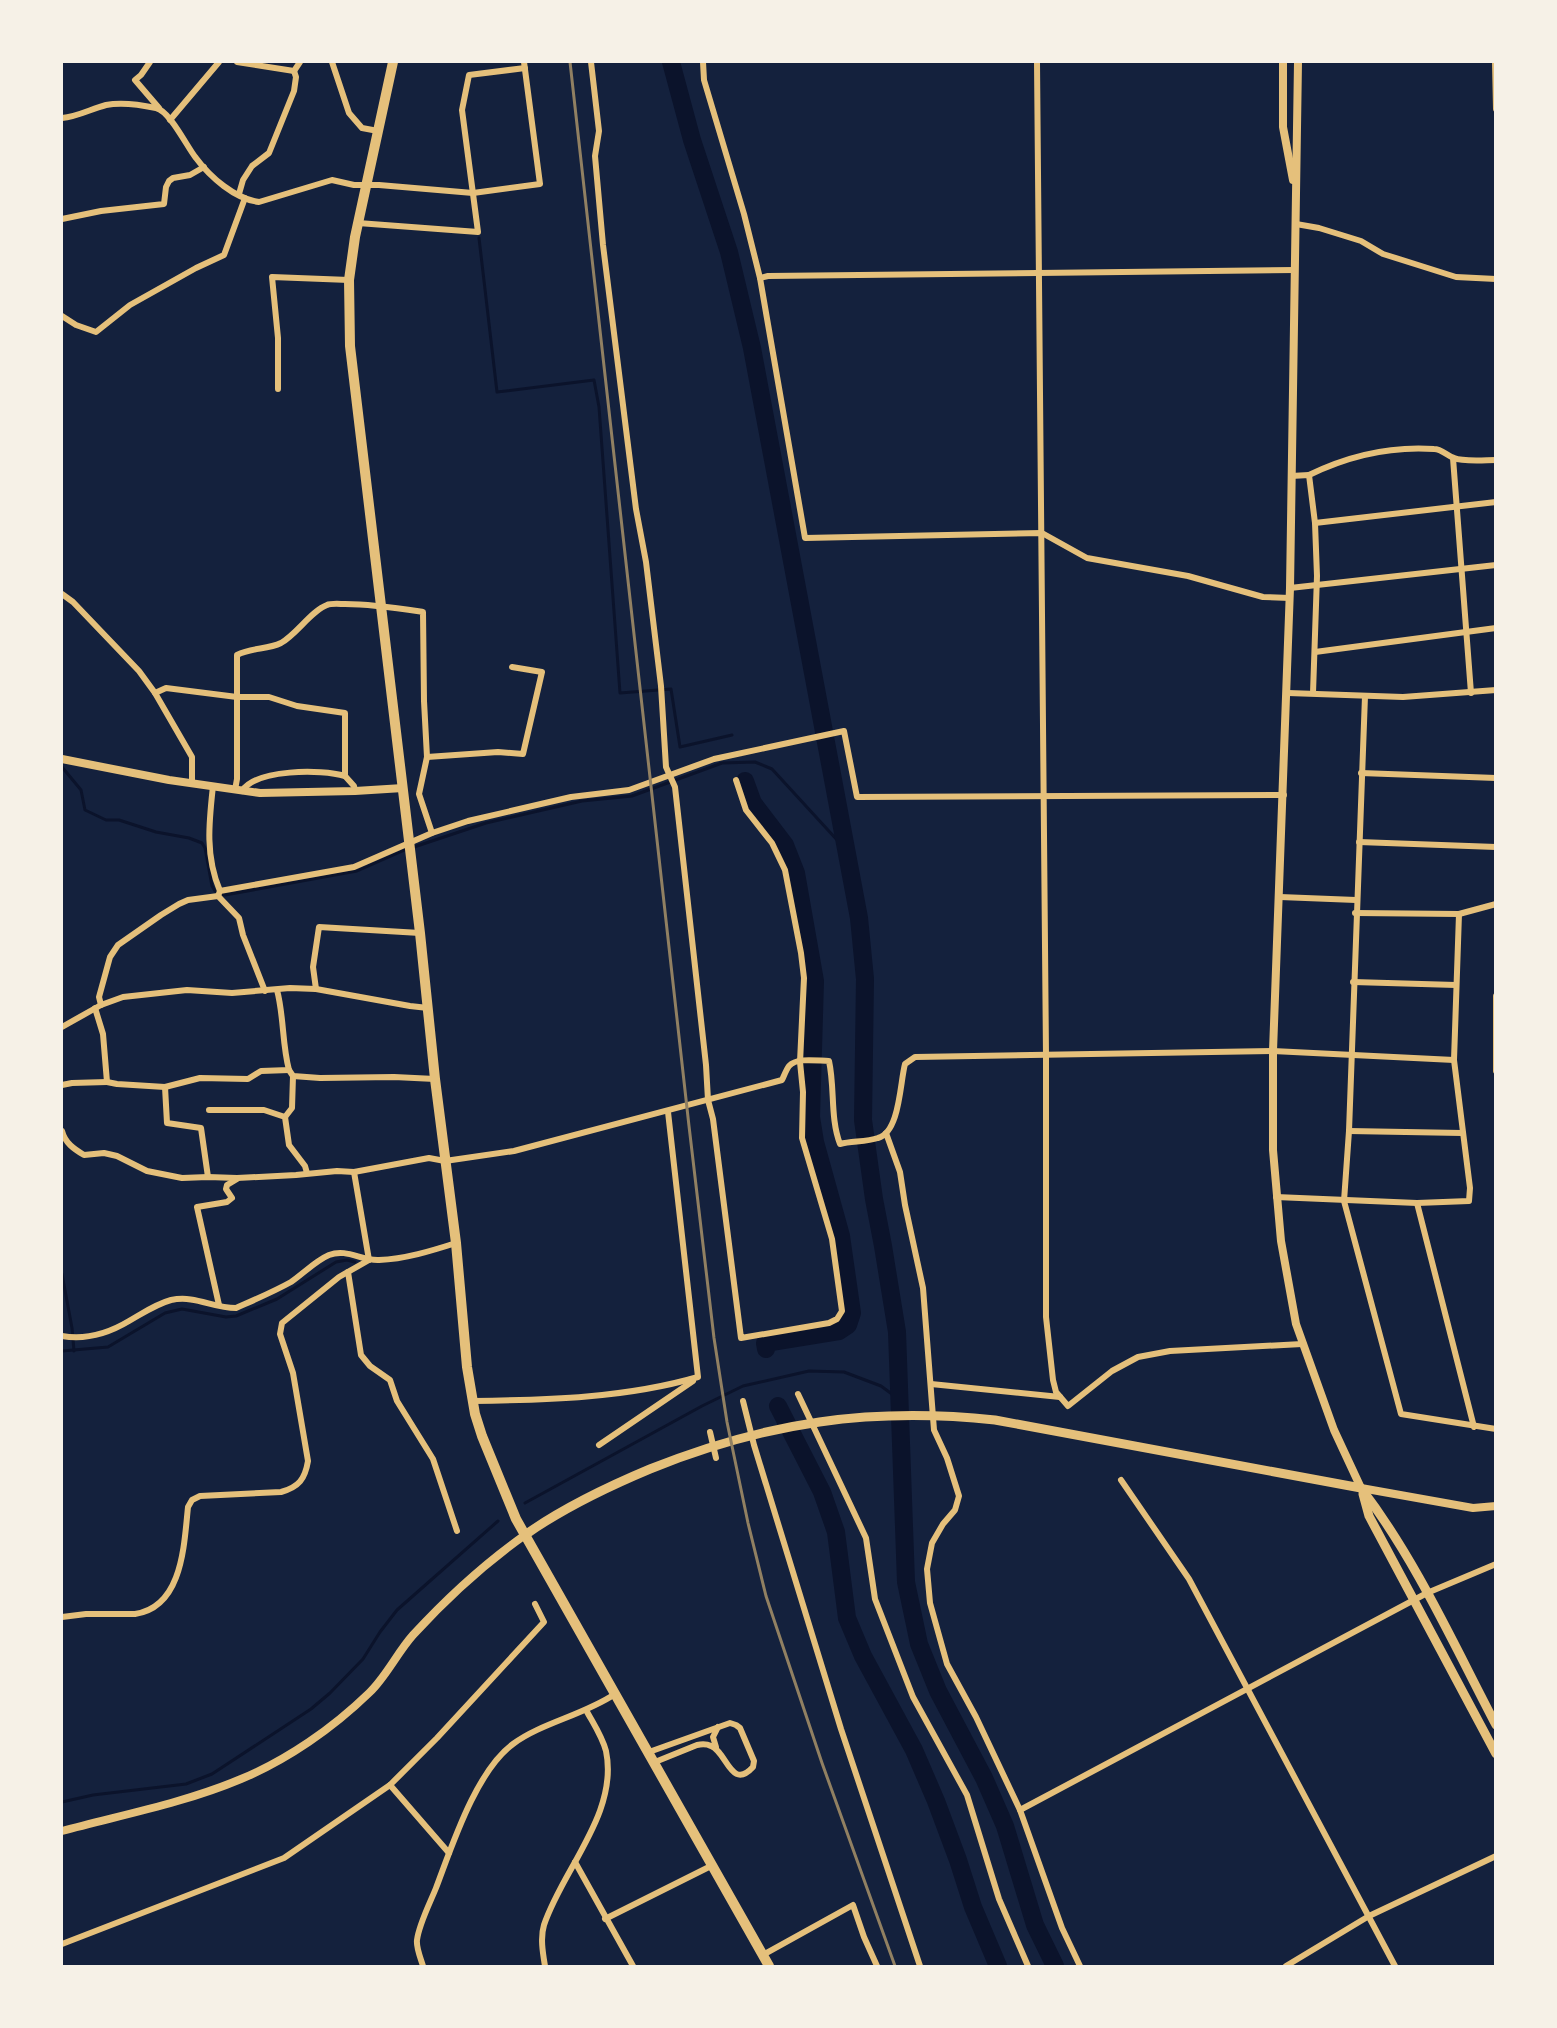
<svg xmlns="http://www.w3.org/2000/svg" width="1557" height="2028" viewBox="0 0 1557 2028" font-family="'Public Sans',sans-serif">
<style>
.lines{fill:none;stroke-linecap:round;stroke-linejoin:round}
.stream{stroke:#0b132b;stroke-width:3}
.river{stroke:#0b132b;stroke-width:18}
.minor{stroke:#e5c07b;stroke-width:6}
.tertiary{stroke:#e5c07b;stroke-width:8}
.secondary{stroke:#e5c07b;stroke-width:9}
.primary{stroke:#e5c07b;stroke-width:10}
.rail{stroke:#918062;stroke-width:3}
</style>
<rect width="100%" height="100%" fill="#14213d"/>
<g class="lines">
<!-- stream -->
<g class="stream">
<path d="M479,238L497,392L594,380L599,407L620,693L671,689L680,747L732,735"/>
<path d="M62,767L81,790L85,810L106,820H119L156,832L189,838L202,843L205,848L212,886L215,891L225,895L357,871L407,849"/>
<path d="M414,847L486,823L582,801L632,796L722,763L755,762L772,769L838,841L846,844"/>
<path d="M62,1274L72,1328L74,1351"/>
<path d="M62,1351L108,1347L165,1313L182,1309L226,1317L236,1316L277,1299L336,1262L347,1260L355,1262"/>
<path d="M525,1503L702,1406L743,1386L809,1371L844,1372L881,1386L900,1400"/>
<path d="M62,1802L93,1795L186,1784L212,1774L311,1709L330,1693L363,1659L380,1632L397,1610L498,1521"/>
</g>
<!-- river -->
<g class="river">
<path d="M671,62L692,140L729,252L752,348L859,918L865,979L863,1120L874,1199L883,1246L897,1332L906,1582L919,1644L938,1691L984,1778L1005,1826L1035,1925L1055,1966"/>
<path d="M745,781L753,803L785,845L796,873L815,981L811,1117L815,1142L841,1236L852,1313L848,1325L839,1331L765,1343L766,1349"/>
<path d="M778,1406L822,1492L836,1532L847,1618L863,1656L914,1750L936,1801L958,1860L973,1907L998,1966"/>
</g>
<!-- minor -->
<g class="minor">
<path d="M150,62L141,75L135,80L159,108"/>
<path d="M237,62L294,71L300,62"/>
<path d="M332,62L349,113L362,128L378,131"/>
<path d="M591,62L599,131L595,156L603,245L636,509L646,562L661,686L666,767L675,787L706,1065L708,1100L713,1119L741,1338L829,1323L837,1319L842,1311L832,1239L802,1138L803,1092L800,1062L804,978L801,953L785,870L772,843L746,810L736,780"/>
<path d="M703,62L704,80L744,214L760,278L805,538L1042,533L1087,558L1188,576L1263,597L1290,598"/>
<path d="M1037,62L1046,1056V1317L1053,1380L1056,1392L1068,1406L1112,1371L1138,1357L1170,1351L1302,1344"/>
<path d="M1495,62L1496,109"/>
<path d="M62,118C77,117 91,109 106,105C121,102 142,105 156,108C170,111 187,147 196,158C210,177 235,199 259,202L332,180L354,185H379L473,193L540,184L524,62"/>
<path d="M170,120L219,62"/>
<path d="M239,194L243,180L252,166L269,153L294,91L296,77L294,71"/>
<path d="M62,219L101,211L164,204L166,187L169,181L173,178L190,175L204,167"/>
<path d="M358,223L478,232L462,110L469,75L525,68"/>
<path d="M1296,224L1319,228L1361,241L1383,254L1456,277L1496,279"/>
<path d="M760,278L768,276L1295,270"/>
<path d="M62,316L76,325L96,332L130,305L196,268L224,255L245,198"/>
<path d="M278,389V338L272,277L349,280"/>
<path d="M1453,458L1471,693"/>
<path d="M1309,475C1348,456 1390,446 1434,449C1442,449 1447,456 1454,458C1463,462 1485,460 1496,460"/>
<path d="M1291,476L1309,475L1315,523L1317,576L1313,693"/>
<path d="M1315,523L1496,502"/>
<path d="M1290,588L1496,565"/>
<path d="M62,594L73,602L139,671L155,693L192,757V783"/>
<path d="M1315,652L1496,628"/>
<path d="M155,693L166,688L237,697H269L297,706L345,713V776L354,786L355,791"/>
<path d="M1288,693L1403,697L1496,690"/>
<path d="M1365,696L1349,1131L1344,1201L1401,1414L1496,1429"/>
<path d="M427,757L498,752L523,754L542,672L512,667"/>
<path d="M1361,773L1496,778"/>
<path d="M213,786C209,822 205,856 220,891"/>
<path d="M235,790L237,779V655C252,647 267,650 281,643C297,634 311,611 327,605C331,603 340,604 345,604C372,604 397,608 423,612L424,701L427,757L419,794L432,833"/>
<path d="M242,791C256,769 321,769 345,776"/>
<path d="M1359,842L1496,847"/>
<path d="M218,896L220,891L354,867L432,833L468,821L571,797L629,790L714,759L844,731L857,797L1284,795"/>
<path d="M1280,897L1356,900"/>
<path d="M1355,913L1459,914L1496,904"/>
<path d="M1353,982L1456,985"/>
<path d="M316,989L313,967L319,927L420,933"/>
<path d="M1496,996V1071"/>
<path d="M101,1005L99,997L110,957L118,945L161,915L179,904L188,900L218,896L239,918L243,935L265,991"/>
<path d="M95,1008L103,1034L107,1082L117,1084L165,1087L200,1078L248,1079L261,1071L289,1070C282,1044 284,1016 277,990"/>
<path d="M62,1027L101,1005L123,997L187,990L232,993L290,988L316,989L410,1006L428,1008"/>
<path d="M289,1070L293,1076L320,1078L394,1077L435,1079"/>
<path d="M62,1085L72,1083L107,1082"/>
<path d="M165,1087L167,1123L201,1128L208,1177"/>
<path d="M209,1110H264L285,1117L289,1145L305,1166L307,1173"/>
<path d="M285,1117L292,1108L293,1076"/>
<path d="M62,1131C65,1143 74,1149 84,1155L104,1153L117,1156L147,1171L182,1178L208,1177L237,1178L296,1175L337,1171L354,1172L429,1158L445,1161L514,1151L782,1080C784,1076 786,1070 789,1066C797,1057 818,1061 829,1061C835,1088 830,1118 840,1144C852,1141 866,1142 878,1138C900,1132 900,1082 905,1064L915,1057L1273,1051L1454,1060"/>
<path d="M1349,1131L1462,1133"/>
<path d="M886,1133L900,1172L905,1205L923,1288L934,1430L947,1458L959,1496L955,1510L943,1524L932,1543L927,1569L930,1603L947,1664L976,1717L1020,1810L1062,1928L1080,1966"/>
<path d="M354,1172L369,1260"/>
<path d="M1276,1197L1417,1203L1469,1201L1470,1188L1454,1060L1459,914"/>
<path d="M1417,1203L1474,1427"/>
<path d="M348,1272L361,1355L370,1366L390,1380L397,1401L433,1459L457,1531"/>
<path d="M219,1305L197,1207L227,1202L232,1198L226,1189L227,1185L237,1179"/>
<path d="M62,1336C85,1340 109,1333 129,1321C143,1313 156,1304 171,1300C196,1295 212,1308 236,1308C254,1300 273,1292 291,1282C303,1274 315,1261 329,1255C347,1248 361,1261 379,1260C405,1259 431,1251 456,1243"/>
<path d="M931,1384L1060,1397"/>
<path d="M798,1394L866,1538L875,1599L913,1697L967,1795L999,1899L1028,1966"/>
<path d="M473,1401C548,1400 626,1398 698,1377L668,1112"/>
<path d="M743,1401L754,1445L841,1729L920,1966"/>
<path d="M710,1432L716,1458"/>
<path d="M599,1445L693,1381"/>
<path d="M1121,1480L1189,1579L1395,1966"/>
<path d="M62,1617L86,1614H135C183,1607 184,1544 188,1507L192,1500L200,1496L281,1492C299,1487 305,1479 308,1461L293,1373L280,1334L282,1323L339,1277L369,1260"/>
<path d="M716,1747L713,1737L718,1727"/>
<path d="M649,1752L730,1723L736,1725L740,1728L754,1761L753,1767C731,1791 727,1752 711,1746C707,1744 702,1744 697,1745L655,1762"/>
<path d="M390,1785L449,1853"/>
<path d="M1020,1810L1427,1593L1496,1564"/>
<path d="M575,1862L633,1966"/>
<path d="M605,1919L713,1865"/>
<path d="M62,1944L284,1858L390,1785L437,1738L544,1622L535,1604"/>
<path d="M763,1955L853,1905L864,1937L877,1966"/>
<path d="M423,1966C421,1959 416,1948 417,1940C419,1924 430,1903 436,1888C452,1846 476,1771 513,1744C541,1723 584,1715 615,1694"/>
<path d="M545,1966C543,1954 540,1938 544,1925C562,1870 619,1813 606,1751C602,1736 593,1723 586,1710"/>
<path d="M1286,1966L1369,1916L1496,1856"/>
</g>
<!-- tertiary -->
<g class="tertiary">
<path d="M1283,62V127L1293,180"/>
<path d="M1298,62L1290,588L1273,1051V1150L1281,1241L1296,1324L1334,1430L1361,1488L1473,1508L1496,1506"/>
<path d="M62,759L169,780L260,793L355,791L403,788"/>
<path d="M62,1831C121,1815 184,1803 241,1779C287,1760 333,1728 369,1693C386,1677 397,1653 413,1635C447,1598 484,1564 525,1535"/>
</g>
<!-- secondary -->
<g class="secondary">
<path d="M1363,1494L1369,1516L1496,1754"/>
<path d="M525,1535C563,1508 607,1487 650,1469C767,1422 870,1407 995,1420L1361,1488C1416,1560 1454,1645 1496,1725"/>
</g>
<!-- primary -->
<path class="primary" d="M393,62L355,237L349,280L350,346L420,933L435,1079L456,1243L467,1367L475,1414L482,1436L516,1519L769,1966"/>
<!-- rail -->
<path class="rail" d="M570,62L689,1126L714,1338L727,1422L748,1523L766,1596L822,1763L895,1966"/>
</g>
<!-- border -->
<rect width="1557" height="2028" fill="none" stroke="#f6f1e7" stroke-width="126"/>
</svg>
